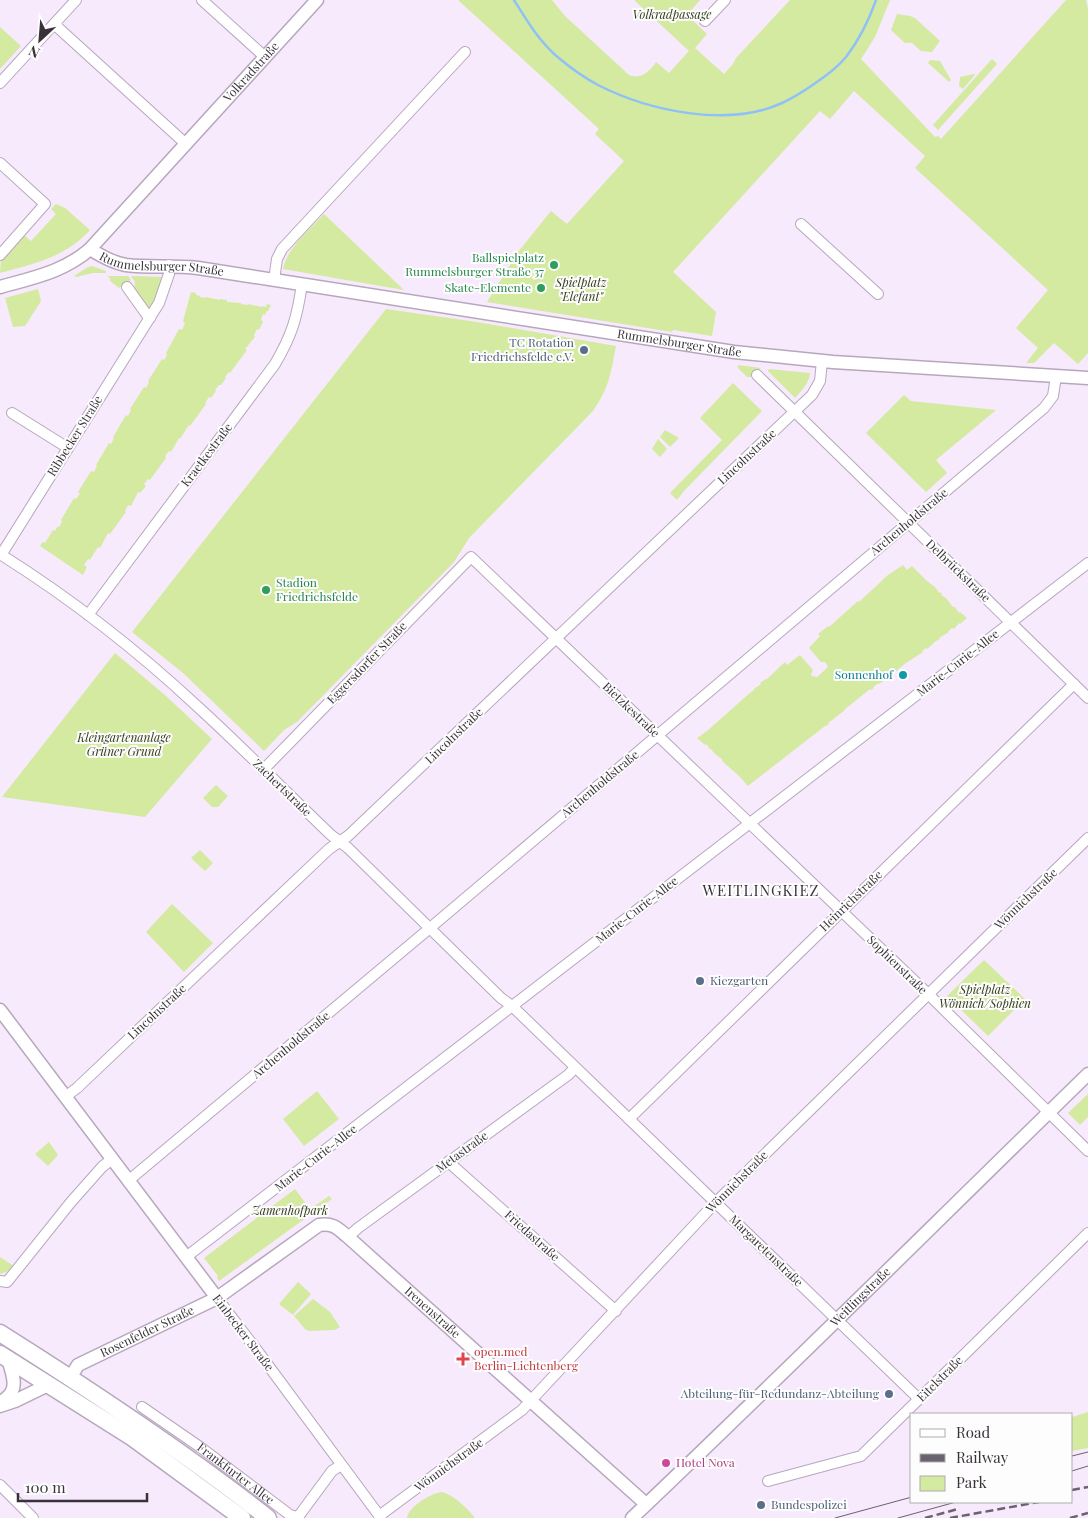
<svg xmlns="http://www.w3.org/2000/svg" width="1088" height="1518" viewBox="0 0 1088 1518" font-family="'Playfair Display',serif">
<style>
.green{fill:#d3eaa0}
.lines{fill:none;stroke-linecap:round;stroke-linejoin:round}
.stream{stroke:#91c0f7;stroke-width:2.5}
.minor-casing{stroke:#b7a7bd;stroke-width:12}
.tertiary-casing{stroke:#b7a7bd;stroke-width:15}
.primary-casing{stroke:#b7a7bd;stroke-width:19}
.minor{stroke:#fff;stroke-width:10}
.tertiary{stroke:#fff;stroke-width:12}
.primary{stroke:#fff;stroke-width:16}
.tram{stroke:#6a626d;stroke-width:1}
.rail{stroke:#6a626d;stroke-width:2.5;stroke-dasharray:8 4;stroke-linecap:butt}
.leisure-dot{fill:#2e9e5b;stroke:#fdfdfd;stroke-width:2}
.service-dot{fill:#5c6f8a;stroke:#fdfdfd;stroke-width:2}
.culture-dot{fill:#0f9aa8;stroke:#fdfdfd;stroke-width:2}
.health-dot{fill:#e0444e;stroke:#fdfdfd;stroke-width:2}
.hotel-dot{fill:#d1479c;stroke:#fdfdfd;stroke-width:2}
.labels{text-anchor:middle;stroke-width:4;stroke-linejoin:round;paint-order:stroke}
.park-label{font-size:12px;font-style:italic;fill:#333d18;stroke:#fdfdfd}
.street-label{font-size:12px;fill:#39323b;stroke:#fdfdfd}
.leisure-label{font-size:12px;fill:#27864d;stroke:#fdfdfd;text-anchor:end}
.service-label{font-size:12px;fill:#4e5e75;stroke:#fdfdfd;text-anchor:end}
.culture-label{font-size:12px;fill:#0d838f;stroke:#fdfdfd;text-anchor:end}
.health-label{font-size:12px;fill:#be3a42;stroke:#fdfdfd;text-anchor:start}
.hotel-label{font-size:12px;fill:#b23c85;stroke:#fdfdfd;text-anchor:start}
.quarter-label{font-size:15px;letter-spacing:1px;fill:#39323b;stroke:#fdfdfd}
</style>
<rect width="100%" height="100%" fill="#f7eafc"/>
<!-- green -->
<g class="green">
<path d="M458,0H552L565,16L629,75C641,80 650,71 656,62L669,73L689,51L634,0H700L687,15L707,34L695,48L724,74L733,64L736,58L790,0H890L875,37L861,59L935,137L938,136L941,139L1066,0H1086L1088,9V353L1078,364L1054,343L1034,363H1026L1038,348L1016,328L1048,290L915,168L925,156L854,91L830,119L820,111L673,272L716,312L712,336L673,330L672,332L487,302L518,252L551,211L567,224L624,161L595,134L599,129Z"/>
<path d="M897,14L910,16L915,18L940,41L932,52L921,51L912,43H905L891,30Z"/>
<path d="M0,27L21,46L0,69Z"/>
<path d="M992,59L997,64L938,130L933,125Z"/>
<path d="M930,60L940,61L951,80L949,82L928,63Z"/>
<path d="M974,74L975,75L963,89L959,86L960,77Z"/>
<path d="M56,204L65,208L90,230C66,257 33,264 0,273L1,259L23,236H25L31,241L56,214L51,209Z"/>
<path d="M324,214L404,290L283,269C287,248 309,230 324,214Z"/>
<path d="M92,266L106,271V273H93L76,277L74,276L88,267Z"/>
<path d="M109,276H128L131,280L119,288L109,280L111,279L108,277Z"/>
<path d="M131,276L164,277L154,306L149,309L134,291L135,282Z"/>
<path d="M38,289L41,301L25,326L13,327L5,298Z"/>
<path d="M191,292L196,293V295L200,296V297L205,298L206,297L220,300V299L227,300V302L241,303V304L247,305L248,304L262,307V306L266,307L267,304L271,305L268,311H267L265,315L263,314L261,320L263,322L259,330L257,329L254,335L255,337L245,349L247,350L230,373L229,372L225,377L226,378L221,385H219L215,390L216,391L211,398L209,397L205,403L206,404L190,426L189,425L180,439L179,438L171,452L169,451L165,456L166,458L150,480L148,479L144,484L146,486L140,493L138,492L131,506L128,505L125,511L126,512L110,534L108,533L100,548L98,547L90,560L88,559L84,565L87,567L83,575L40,546L43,542L45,543L53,530L55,531L57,527H59L62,522L61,520L74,498L76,499L80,494L78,492L91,471L94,472L97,466L96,465L109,443L111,444L114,438L113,437L126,415L128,416L131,410L130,409L144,387L146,388L149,382L148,381L162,359L164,360L167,355L166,353L179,329L182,330L185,323L183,321Z"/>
<path d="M386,309L477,322L616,346C611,373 609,388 593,411L469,538L454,562L297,722L284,730L264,751L183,673L132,632Z"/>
<path d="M738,365L761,368L752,377H747L738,368Z"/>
<path d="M769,369L810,373C809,384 802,390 795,398L768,371Z"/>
<path d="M733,383L762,411L684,491L677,500L670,493L722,440L700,418Z"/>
<path d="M904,395L911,401L996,410L936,460L947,473L926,492L866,433Z"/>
<path d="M665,430L679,438L670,447L660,437Z"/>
<path d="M658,439L667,449L660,457L652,449Z"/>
<path d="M903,565L907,570L912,566L927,581L936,588L939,593L940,592L942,594L941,595L946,598L953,607H955L959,613L960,612L967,618L960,624L959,623L954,629L952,628L948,631L949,632L939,638L940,639L936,641L927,649L926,648L922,651L923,652L906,663L881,683L877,684L873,687L874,688L871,690L870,689L844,710V711C838,715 834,719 828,723L829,724L826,726H825L748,786L739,776L722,761L723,760L714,753L711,749L708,748L709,747L706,744L705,745L697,738L707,731L751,692H752L756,687H757L761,684L760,683L766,679H767L785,662L787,665L800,655L813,670L811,674L812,676L817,677L826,669L828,666L825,662H821L809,648L820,636L818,634L828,626L829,627L858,601L859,602L888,575Z"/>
<path d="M115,653L166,696L212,739L145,817L2,797Z"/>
<path d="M216,785L228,796L218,807H212L203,798Z"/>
<path d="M200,850L213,863L205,871L191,858Z"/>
<path d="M172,904L213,943L184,972L146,932Z"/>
<path d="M984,960L1025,999L988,1036L947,996Z"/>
<path d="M317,1091L339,1119L304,1146L283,1119Z"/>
<path d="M1088,1094V1117L1080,1125L1068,1113Z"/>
<path d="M49,1142L58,1155L48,1166L35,1154Z"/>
<path d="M295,1189L310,1209L329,1196L332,1199L219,1281L217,1278L218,1276L204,1258Z"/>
<path d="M0,1257L14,1266L6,1272L0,1274Z"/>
<path d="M298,1282L311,1294L293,1315L279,1304Z"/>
<path d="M313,1299L330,1312L340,1327L335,1330L309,1331L305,1329L294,1316Z"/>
<path d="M1088,1412V1448L1072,1451V1417Z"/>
<path d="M442,1492C455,1496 467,1508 475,1518H407C408,1507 431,1493 442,1492Z"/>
</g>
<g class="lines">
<!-- stream -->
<path class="stream" d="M514,0C527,21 540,43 560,59C572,69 585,78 598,85C649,111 728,128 782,103C793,98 804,91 814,84C826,76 837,68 846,57C859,40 869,20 876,0"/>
<defs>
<g id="minor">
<path d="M202,0L265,57"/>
<path d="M705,21L725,0"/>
<path d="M54,24L186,144"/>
<path d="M0,83L76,0"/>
<path d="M0,163L45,204L0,255"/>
<path d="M801,224L878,294"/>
<path d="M274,280L277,259L282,249L465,52"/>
<path d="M127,287L147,315L150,318"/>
<path d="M757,375L1088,698"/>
<path d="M12,413L68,448"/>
<path d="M0,554C70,598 137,650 198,707C243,748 287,793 331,835L348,848L501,998L512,1006L919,1399"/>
<path d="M1,555L159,303L169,274V265"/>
<path d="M88,615L275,364C292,335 297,318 302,284"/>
<path d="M263,770L471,557L922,988L1088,1151"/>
<path d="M65,1097L77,1088L329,849L348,836L812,395L820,381L822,361"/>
<path d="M629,1119L1074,684"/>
<path d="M449,1161L453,1166L616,1311"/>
<path d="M128,1181L430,928L1044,408L1053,396L1056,376"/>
<path d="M348,1237L358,1228L568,1075L575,1068"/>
<path d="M186,1257L1088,563"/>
<path d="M0,1281L7,1282L71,1202L102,1167L112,1159"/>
<path d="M217,1298L259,1353L381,1518"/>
<path id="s1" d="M142,1407L200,1447L290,1515L298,1517L332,1471L341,1465"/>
<path d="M768,1481L861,1456L1088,1233"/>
<path d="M0,1485L33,1518"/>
<path d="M379,1516L522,1410L716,1202L1088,838"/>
</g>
<g id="tertiary">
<path id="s2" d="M90,249C101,256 113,263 126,265C150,268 174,265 198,268L734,352L833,362L1088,378"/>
<path id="s3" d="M0,287C32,278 64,272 90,249L317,0"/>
<path d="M0,1010L217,1298"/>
<path id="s4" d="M70,1378L78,1365L217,1298L319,1225C334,1223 337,1228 348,1237L646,1504"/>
<path d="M0,1403C4,1400 10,1396 12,1391C17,1382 10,1368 8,1358"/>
<path d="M0,1406L15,1401L50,1384"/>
<path id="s5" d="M632,1518C786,1372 936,1222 1088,1074"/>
</g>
<g id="primary">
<path d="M0,1333C92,1391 183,1451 268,1518"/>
<path d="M0,1354L133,1438L242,1518"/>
</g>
</defs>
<!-- minor casing -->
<use href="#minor" class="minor-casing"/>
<!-- tertiary casing -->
<use href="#tertiary" class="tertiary-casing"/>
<!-- primary casing -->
<use href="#primary" class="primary-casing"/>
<!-- minor -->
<use href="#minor" class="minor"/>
<!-- tertiary -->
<use href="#tertiary" class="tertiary"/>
<!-- primary -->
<use href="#primary" class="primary"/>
<!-- tram -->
<g class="tram">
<path d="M1072,1456L1088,1452"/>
<path d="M1072,1471L1088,1466"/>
<path d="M835,1518L912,1497"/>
<path d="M898,1518L956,1502"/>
</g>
<!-- rail -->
<g class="rail">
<path d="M1072,1490L1088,1487"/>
<path d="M925,1518L958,1509"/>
<path d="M950,1518L1039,1502"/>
<path d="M1070,1518L1088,1513"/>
</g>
</g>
<!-- markers -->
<g class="leisure-dot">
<circle cx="554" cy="265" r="5"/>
<circle cx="541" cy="288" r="5"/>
<circle cx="266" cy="590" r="5"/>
</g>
<g class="service-dot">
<circle cx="584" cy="350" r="5"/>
<circle cx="700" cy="981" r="5"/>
<circle cx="889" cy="1394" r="5"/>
<circle cx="761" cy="1505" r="5"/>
</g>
<circle class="culture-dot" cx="903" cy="675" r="5"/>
<path class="health-dot" d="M460.5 1351.5h5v5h5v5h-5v5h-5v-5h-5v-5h5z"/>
<circle class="hotel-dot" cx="666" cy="1463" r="5"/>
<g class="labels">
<!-- park labels -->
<g class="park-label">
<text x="672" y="19">Volkradpassage</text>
<text x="581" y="287">Spielplatz<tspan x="581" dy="14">"Elefant"</tspan></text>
<text x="124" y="742">Kleingartenanlage<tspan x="124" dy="14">Grüner Grund</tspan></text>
<text x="985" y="994">Spielplatz<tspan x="985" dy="14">Wönnich/Sophien</tspan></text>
<text x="290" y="1215">Zamenhofpark</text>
</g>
<!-- street labels -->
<g class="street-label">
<text dy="4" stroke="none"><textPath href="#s3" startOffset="338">Volkradstraße</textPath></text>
<text dy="4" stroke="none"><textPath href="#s2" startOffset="75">Rummelsburger Straße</textPath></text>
<text dy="4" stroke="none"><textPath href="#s2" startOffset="599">Rummelsburger Straße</textPath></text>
<text transform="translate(75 436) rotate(-58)" y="4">Ribbecker Straße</text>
<text transform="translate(207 455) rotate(-53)" y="4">Kraetkestraße</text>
<text transform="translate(747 457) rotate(-43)" y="4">Lincolnstraße</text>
<text transform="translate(909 522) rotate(-40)" y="4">Archenholdstraße</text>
<text transform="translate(958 571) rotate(44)" y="4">Delbrückstraße</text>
<text transform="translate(367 663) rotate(-46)" y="4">Eggersdorfer Straße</text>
<text transform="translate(958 663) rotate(-38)" y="4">Marie-Curie-Allee</text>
<text transform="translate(631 710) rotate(44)" y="4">Bietzkestraße</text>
<text transform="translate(454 736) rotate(-44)" y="4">Lincolnstraße</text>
<text transform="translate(600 784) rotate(-40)" y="4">Archenholdstraße</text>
<text transform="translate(282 788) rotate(44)" y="4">Zachertstraße</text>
<text transform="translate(1026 899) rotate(-44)" y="4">Wönnichstraße</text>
<text transform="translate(851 901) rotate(-44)" y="4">Heinrichstraße</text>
<text transform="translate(637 910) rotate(-38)" y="4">Marie-Curie-Allee</text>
<text transform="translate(897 965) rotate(44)" y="4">Sophienstraße</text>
<text transform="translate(157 1012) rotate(-43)" y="4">Lincolnstraße</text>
<text transform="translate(291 1045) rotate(-40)" y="4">Archenholdstraße</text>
<text transform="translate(462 1152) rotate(-36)" y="4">Metastraße</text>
<text transform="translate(316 1158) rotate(-38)" y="4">Marie-Curie-Allee</text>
<text transform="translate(737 1182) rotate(-45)" y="4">Wönnichstraße</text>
<text transform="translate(532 1236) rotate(42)" y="4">Friedastraße</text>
<text transform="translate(766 1251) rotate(44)" y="4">Margaretenstraße</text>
<text dy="4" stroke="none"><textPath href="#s5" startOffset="318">Weitlingstraße</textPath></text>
<text dy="4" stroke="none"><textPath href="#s4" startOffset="441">Irenenstraße</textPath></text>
<text dy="4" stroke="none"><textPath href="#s4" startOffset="92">Rosenfelder Straße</textPath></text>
<text transform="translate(243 1333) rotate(53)" y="4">Einbecker Straße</text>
<text transform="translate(940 1379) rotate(-45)" y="4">Eitelstraße</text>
<text transform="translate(449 1465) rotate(-36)" y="4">Wönnichstraße</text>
<text dy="4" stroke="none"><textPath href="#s1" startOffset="115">Frankfurter Allee</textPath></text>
</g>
<!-- leisure labels -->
<g class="leisure-label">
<text x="544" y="262">Ballspielplatz<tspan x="544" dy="14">Rummelsburger Straße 37</tspan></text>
<text x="531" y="292">Skate-Elemente</text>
<text x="276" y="587" text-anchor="start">Stadion<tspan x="276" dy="14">Friedrichsfelde</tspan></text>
</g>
<!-- service labels -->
<g class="service-label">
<text x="574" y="347">TC Rotation<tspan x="574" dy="14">Friedrichsfelde e.V.</tspan></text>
<text x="710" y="985" text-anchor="start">Kiezgarten</text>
<text x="879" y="1398">Abteilung-für-Redundanz-Abteilung</text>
<text x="771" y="1509" text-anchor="start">Bundespolizei</text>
</g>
<!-- culture labels -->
<g class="culture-label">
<text x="893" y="679">Sonnenhof</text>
</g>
<!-- health labels -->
<g class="health-label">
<text x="474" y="1356">open.med<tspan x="474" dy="14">Berlin-Lichtenberg</tspan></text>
</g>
<!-- hotel labels -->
<g class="hotel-label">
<text x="676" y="1467">Hotel Nova</text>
</g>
<!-- quarter labels -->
<g class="quarter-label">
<text x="761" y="896">WEITLINGKIEZ</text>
</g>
</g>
<!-- legend -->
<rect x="910" y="1413" width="162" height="90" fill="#fdfdfd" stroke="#afacaf"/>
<rect x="920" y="1429" width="25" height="8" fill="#ffffff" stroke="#afacaf"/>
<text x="956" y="1438" font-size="15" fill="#39323b">Road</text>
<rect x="920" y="1454" width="25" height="8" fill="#6a626d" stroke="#afacaf"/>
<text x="956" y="1463" font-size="15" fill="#39323b">Railway</text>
<rect x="920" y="1476" width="25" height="15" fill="#d3eaa0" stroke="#afacaf"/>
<text x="956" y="1488" font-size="15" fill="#39323b">Park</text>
<!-- north arrow -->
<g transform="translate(40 40) rotate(206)" stroke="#fdfdfd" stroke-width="4" paint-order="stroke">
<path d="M0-4L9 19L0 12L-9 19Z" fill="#39323b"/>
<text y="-8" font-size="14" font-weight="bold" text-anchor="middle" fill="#39323b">N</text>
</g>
<!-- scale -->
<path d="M18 1493v8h129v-8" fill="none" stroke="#39323b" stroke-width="2.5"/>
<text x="25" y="1493" font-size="15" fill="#39323b" stroke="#fdfdfd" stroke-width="4" paint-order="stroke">100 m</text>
</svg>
